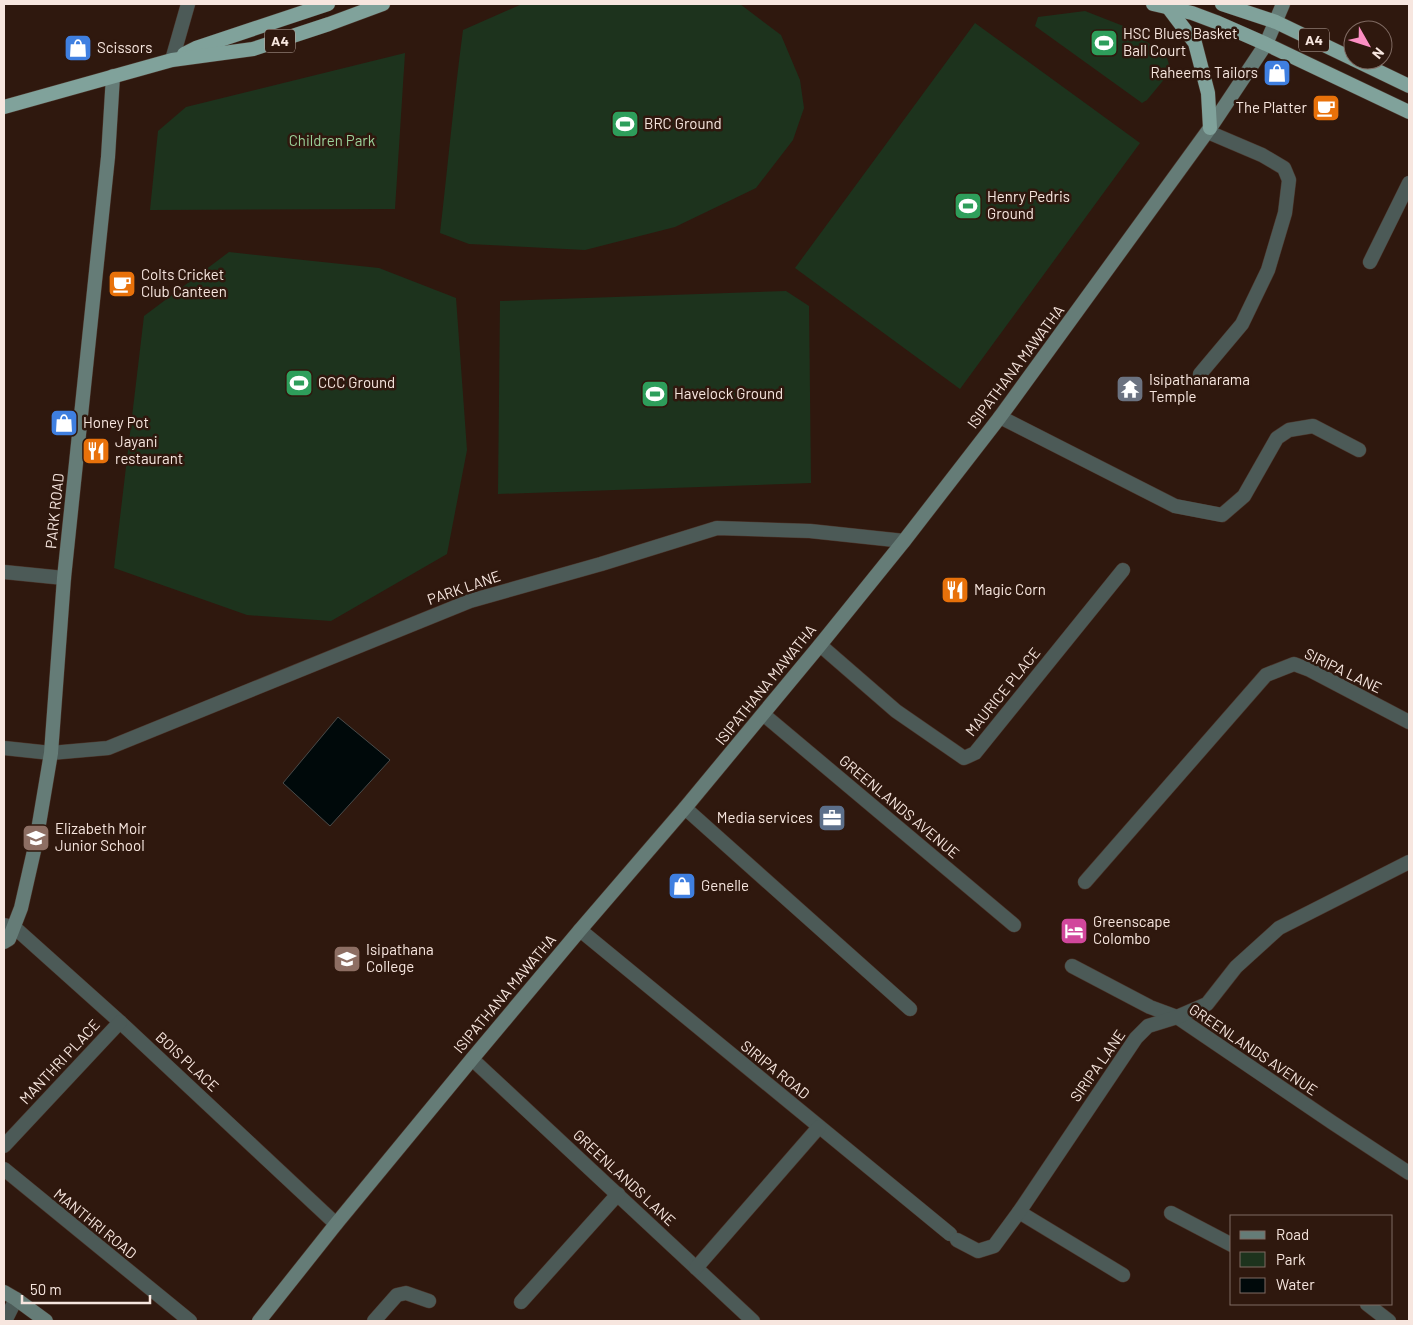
<svg xmlns="http://www.w3.org/2000/svg" width="1413" height="1325" viewBox="0 0 1413 1325" font-family="Barlow,sans-serif">
<style>
.green{fill:#1d331d}
.water{fill:#00090a;stroke:#4a4b4a}
.lines{fill:none;stroke-linecap:round;stroke-linejoin:round}
.minor-casing{stroke:#4b352b;stroke-width:15}
.secondary-casing{stroke:#4b352b;stroke-width:15}
.trunk-casing{stroke:#4b352b;stroke-width:15}
.minor{stroke:#4c5a57;stroke-width:14}
.secondary{stroke:#657c77;stroke-width:14}
.trunk{stroke:#80a29b;stroke-width:14}
.labels{text-anchor:middle;stroke-width:5;stroke-linejoin:round;paint-order:stroke}
.shield{fill:#2f180e;stroke:#bba8a0;stroke-width:1}
.shield-label{font-size:14px;font-weight:bold;fill:#f7e6df}
.poi-label{font-size:15px;fill:#f7e6df;stroke:#2f180e;text-anchor:start}
.park-label{font-size:15px;fill:#9bd29a;stroke:#2f180e}
.street-label{font-size:15px;fill:#f7e6df;stroke:#2f180e}
</style>
<rect width="100%" height="100%" fill="#2f180e"/>
<!-- green -->
<g class="green">
<path d="M522,4H740L781,35L800,80L804,108L793,140L756,188L675,227L585,250L469,244L440,233C448,165 454,97 463,30Z"/>
<path d="M1085,11L1131,29L1167,58L1171,71L1147,100L1142,103L1035,26L1038,17Z"/>
<path d="M975,23L1140,143L960,389L795,268Z"/>
<path d="M405,53L395,209L150,210L158,131L186,107Z"/>
<path d="M229,252L379,268L456,298L467,450L447,554L331,621L247,615L114,568L144,316Z"/>
<path d="M786,291L809,306L811,483L498,494L500,301Z"/>
</g>
<!-- water -->
<path class="water" d="M338,717L390,760L330,826L283,783Z"/>
<g class="lines">
<defs>
<g id="minor">
<path d="M172,60L188,4"/>
<path d="M1370,262L1409,183"/>
<path d="M1200,374L1242,324L1268,270L1285,213L1289,180L1284,168L1262,155L1208,132"/>
<path d="M1000,417L1175,506L1222,515L1244,496L1277,438L1289,430L1313,426L1359,450"/>
<path d="M4,572L64,578"/>
<path d="M820,645L896,711L964,758L975,753L1123,570"/>
<path d="M763,714L1014,925"/>
<path d="M4,748L51,753L108,748L470,601L601,564L717,528L810,531L904,541"/>
<path d="M685,808L910,1009"/>
<path d="M1085,882L1266,675L1294,664L1310,670L1409,722"/>
<path d="M4,925L14,927L120,1022L336,1224"/>
<path d="M580,930L950,1234"/>
<path d="M1072,966L1150,1007L1177,1017L1333,1123L1409,1173"/>
<path d="M472,1059L753,1321"/>
<path d="M4,1146L120,1022"/>
<path d="M4,1169L190,1321"/>
<path d="M1019,1212L1123,1275"/>
<path d="M1171,1213L1232,1245"/>
<path d="M957,1240L978,1251L994,1246L1019,1212L1136,1038L1148,1026L1177,1017L1207,1004L1236,967L1279,928L1409,862"/>
<path d="M696,1268L819,1127"/>
<path d="M521,1302L618,1194"/>
<path d="M1367,1304L1389,1321"/>
<path d="M5,1321L16,1299"/>
<path d="M374,1321L397,1295L406,1293L429,1301"/>
</g>
<g id="secondary">
<path d="M4,942L9,939L21,908L36,842L51,753L64,578L108,157L113,76"/>
<path d="M4,1292L16,1299L46,1321"/>
<path d="M259,1321L336,1224L472,1059L580,930L685,808L820,645L904,541L1000,417L1210,128L1266,44L1283,4"/>
</g>
<g id="trunk">
<path d="M1153,4L1192,13L1216,22L1266,44L1409,112"/>
<path d="M1222,4L1276,22L1353,59"/>
<path d="M1167,6L1195,43L1208,93L1210,128"/>
<path d="M184,54L196,48L328,4"/>
<path d="M1355,60L1409,86"/>
<path d="M4,107L172,60L253,49L329,24L383,4"/>
</g>
</defs>
<!-- minor casing -->
<use href="#minor" class="minor-casing"/>
<!-- secondary casing -->
<use href="#secondary" class="secondary-casing"/>
<!-- trunk casing -->
<use href="#trunk" class="trunk-casing"/>
<!-- minor -->
<use href="#minor" class="minor"/>
<!-- secondary -->
<use href="#secondary" class="secondary"/>
<!-- trunk -->
<use href="#trunk" class="trunk"/>
</g>
<!-- icons -->
<defs>
<symbol id="stadium-square" viewBox="-11 -11 22 22"><rect x="-9" y="-9" width="18" height="18" rx="4" fill="#2e9e5b" stroke="#2f180e"/><path d="M0-5a6.5 5 0 1 0 0 10a6.5 5 0 1 0 0-10ZM-3.5-1.8h7v3.6h-7Z" fill="#fff"/></symbol>
<symbol id="shop-square" viewBox="-11 -11 22 22"><rect x="-9" y="-9" width="18" height="18" rx="4" fill="#3f7fe0" stroke="#2f180e"/><path d="M-5-2.5h2.3a2.7 3.5 0 0 1 5.4 0H5L5.5 6h-11ZM-1.5-2.5h3a1.5 2.3 0 0 0-3 0Z" fill="#fff"/></symbol>
<symbol id="cafe-square" viewBox="-11 -11 22 22"><rect x="-9" y="-9" width="18" height="18" rx="4" fill="#e8710a" stroke="#2f180e"/><path d="M-5.5-4.5H6V0H3Q3 3.5 0 3.5H-2.5Q-5.5 3.5-5.5 0ZM3-3.2v2h1.7v-2ZM-6 4.5H4V6H-6Z" fill="#fff"/></symbol>
<symbol id="temple-square" viewBox="-11 -11 22 22"><rect x="-9" y="-9" width="18" height="18" rx="4" fill="#6b7280" stroke="#2f180e"/><path d="M0-6L5-2H3V0L6.5 2.5H4V6H1.5V3h-3V6H-4V2.5H-6.5L-3 0V-2H-5Z" fill="#fff"/></symbol>
<symbol id="restaurant-square" viewBox="-11 -11 22 22"><rect x="-9" y="-9" width="18" height="18" rx="4" fill="#e8710a" stroke="#2f180e"/><path d="M-5-6h1v4h1v-4h1v4h1v-4h1v5L-1.5 .5V6h-2V.5L-5-1ZM5-6V6H3V1.5H1.5Q1.5-4 5-6Z" fill="#fff"/></symbol>
<symbol id="office-square" viewBox="-11 -11 22 22"><rect x="-9" y="-9" width="18" height="18" rx="4" fill="#5c6f8a" stroke="#2f180e"/><path d="M-6-3h4V-5.5h4V-3h4V5H-6ZM-1-4.5V-3h2v-1.5ZM-6 0V1H6V0Z" fill="#fff"/></symbol>
<symbol id="school-square" viewBox="-11 -11 22 22"><rect x="-9" y="-9" width="18" height="18" rx="4" fill="#8d6e63" stroke="#2f180e"/><path d="M0-5L7-2L0 1L-7-2ZM-4 1L0 2.5L4 1V4Q0 6-4 4Z" fill="#fff"/></symbol>
<symbol id="hotel-square" viewBox="-11 -11 22 22"><rect x="-9" y="-9" width="18" height="18" rx="4" fill="#d1479c" stroke="#2f180e"/><path d="M-6-4.5h1.5V1H6V5H4.5V3h-9V5H-6ZM-4 0a1.8 1.8 0 1 1 3.6 0ZM.5 0V-2.5h3Q6-2.5 6 0Z" fill="#fff"/></symbol>
</defs>
<g fill-rule="evenodd">
<use href="#stadium-square" x="1088" y="27" width="32" height="32"/>
<use href="#shop-square" x="62" y="32" width="32" height="32"/>
<use href="#shop-square" x="1261" y="57" width="32" height="32"/>
<use href="#cafe-square" x="1310" y="92" width="32" height="32"/>
<use href="#stadium-square" x="609" y="108" width="32" height="32"/>
<use href="#stadium-square" x="952" y="190" width="32" height="32"/>
<use href="#cafe-square" x="106" y="268" width="32" height="32"/>
<use href="#stadium-square" x="283" y="367" width="32" height="32"/>
<use href="#temple-square" x="1114" y="373" width="32" height="32"/>
<use href="#stadium-square" x="639" y="378" width="32" height="32"/>
<use href="#shop-square" x="48" y="407" width="32" height="32"/>
<use href="#restaurant-square" x="80" y="435" width="32" height="32"/>
<use href="#restaurant-square" x="939" y="574" width="32" height="32"/>
<use href="#office-square" x="816" y="802" width="32" height="32"/>
<use href="#school-square" x="20" y="822" width="32" height="32"/>
<use href="#shop-square" x="666" y="870" width="32" height="32"/>
<use href="#hotel-square" x="1058" y="915" width="32" height="32"/>
<use href="#school-square" x="331" y="943" width="32" height="32"/>
</g>
<g class="labels">
<!-- shield labels -->
<g class="shield">
<rect x="1299" y="28.5" width="30" height="23" rx="4"/>
<rect x="265" y="29.5" width="30" height="23" rx="4"/>
</g>
<g class="shield-label">
<text x="1314" y="45">A4</text>
<text x="280" y="46">A4</text>
</g>
<!-- poi labels -->
<g class="poi-label">
<text x="1123" y="39">HSC Blues Basket<tspan x="1123" dy="17">Ball Court</tspan></text>
<text x="97" y="53">Scissors</text>
<text x="1258" y="78" text-anchor="end">Raheems Tailors</text>
<text x="1307" y="113" text-anchor="end">The Platter</text>
<text x="644" y="129">BRC Ground</text>
<text x="987" y="202">Henry Pedris<tspan x="987" dy="17">Ground</tspan></text>
<text x="141" y="280">Colts Cricket<tspan x="141" dy="17">Club Canteen</tspan></text>
<text x="1149" y="385">Isipathanarama<tspan x="1149" dy="17">Temple</tspan></text>
<text x="318" y="388">CCC Ground</text>
<text x="674" y="399">Havelock Ground</text>
<text x="83" y="428">Honey Pot</text>
<text x="115" y="447">Jayani<tspan x="115" dy="17">restaurant</tspan></text>
<text x="974" y="595">Magic Corn</text>
<text x="813" y="823" text-anchor="end">Media services</text>
<text x="55" y="834">Elizabeth Moir<tspan x="55" dy="17">Junior School</tspan></text>
<text x="701" y="891">Genelle</text>
<text x="1093" y="927">Greenscape<tspan x="1093" dy="17">Colombo</tspan></text>
<text x="366" y="955">Isipathana<tspan x="366" dy="17">College</tspan></text>
</g>
<!-- park labels -->
<g class="park-label">
<text x="332" y="146">Children Park</text>
</g>
<!-- street labels -->
<g class="street-label">
<text transform="translate(1016 367) rotate(-53)" y="5">ISIPATHANA MAWATHA</text>
<text transform="translate(55 511) rotate(-84)" y="5">PARK ROAD</text>
<text transform="translate(464 588) rotate(-19)" y="5">PARK LANE</text>
<text transform="translate(1343 671) rotate(26)" y="5">SIRIPA LANE</text>
<text transform="translate(766 685) rotate(-51)" y="5">ISIPATHANA MAWATHA</text>
<text transform="translate(1003 692) rotate(-51)" y="5">MAURICE PLACE</text>
<text transform="translate(899 807) rotate(40)" y="5">GREENLANDS AVENUE</text>
<text transform="translate(505 994) rotate(-50)" y="5">ISIPATHANA MAWATHA</text>
<text transform="translate(1253 1050) rotate(34)" y="5">GREENLANDS AVENUE</text>
<text transform="translate(60 1062) rotate(-47)" y="5">MANTHRI PLACE</text>
<text transform="translate(187 1062) rotate(43)" y="5">BOIS PLACE</text>
<text transform="translate(1098 1066) rotate(-55)" y="5">SIRIPA LANE</text>
<text transform="translate(775 1070) rotate(39)" y="5">SIRIPA ROAD</text>
<text transform="translate(624 1178) rotate(43)" y="5">GREENLANDS LANE</text>
<text transform="translate(95 1224) rotate(39)" y="5">MANTHRI ROAD</text>
</g>
</g>
<!-- border -->
<rect width="1413" height="1325" fill="none" stroke="#f7e6df" stroke-width="10"/>
<!-- legend -->
<rect x="1230" y="1215" width="162" height="90" fill="#2f180e" stroke="#7f6a62"/>
<rect x="1240" y="1231" width="25" height="8" fill="#657c77" stroke="#7f6a62"/>
<text x="1276" y="1240" font-size="15" fill="#f7e6df">Road</text>
<rect x="1240" y="1252" width="25" height="15" fill="#1d331d" stroke="#7f6a62"/>
<text x="1276" y="1265" font-size="15" fill="#f7e6df">Park</text>
<rect x="1240" y="1278" width="25" height="15" fill="#00090a" stroke="#7f6a62"/>
<text x="1276" y="1290" font-size="15" fill="#f7e6df">Water</text>
<!-- north arrow -->
<g transform="translate(1368 45) rotate(129)"><circle r="24" fill="#2f180e" stroke="#7f6a62"/>
<path d="M0-4L9 19L0 12L-9 19Z" fill="#fc8fc3"/>
<text y="-8" font-size="14" font-weight="bold" text-anchor="middle" fill="#f7e6df">N</text>
</g>
<!-- scale -->
<path d="M22 1295v8h128v-8" fill="none" stroke="#f7e6df" stroke-width="2.5"/>
<text x="30" y="1295" font-size="15" fill="#f7e6df" stroke="#2f180e" stroke-width="4" paint-order="stroke">50 m</text>
</svg>
